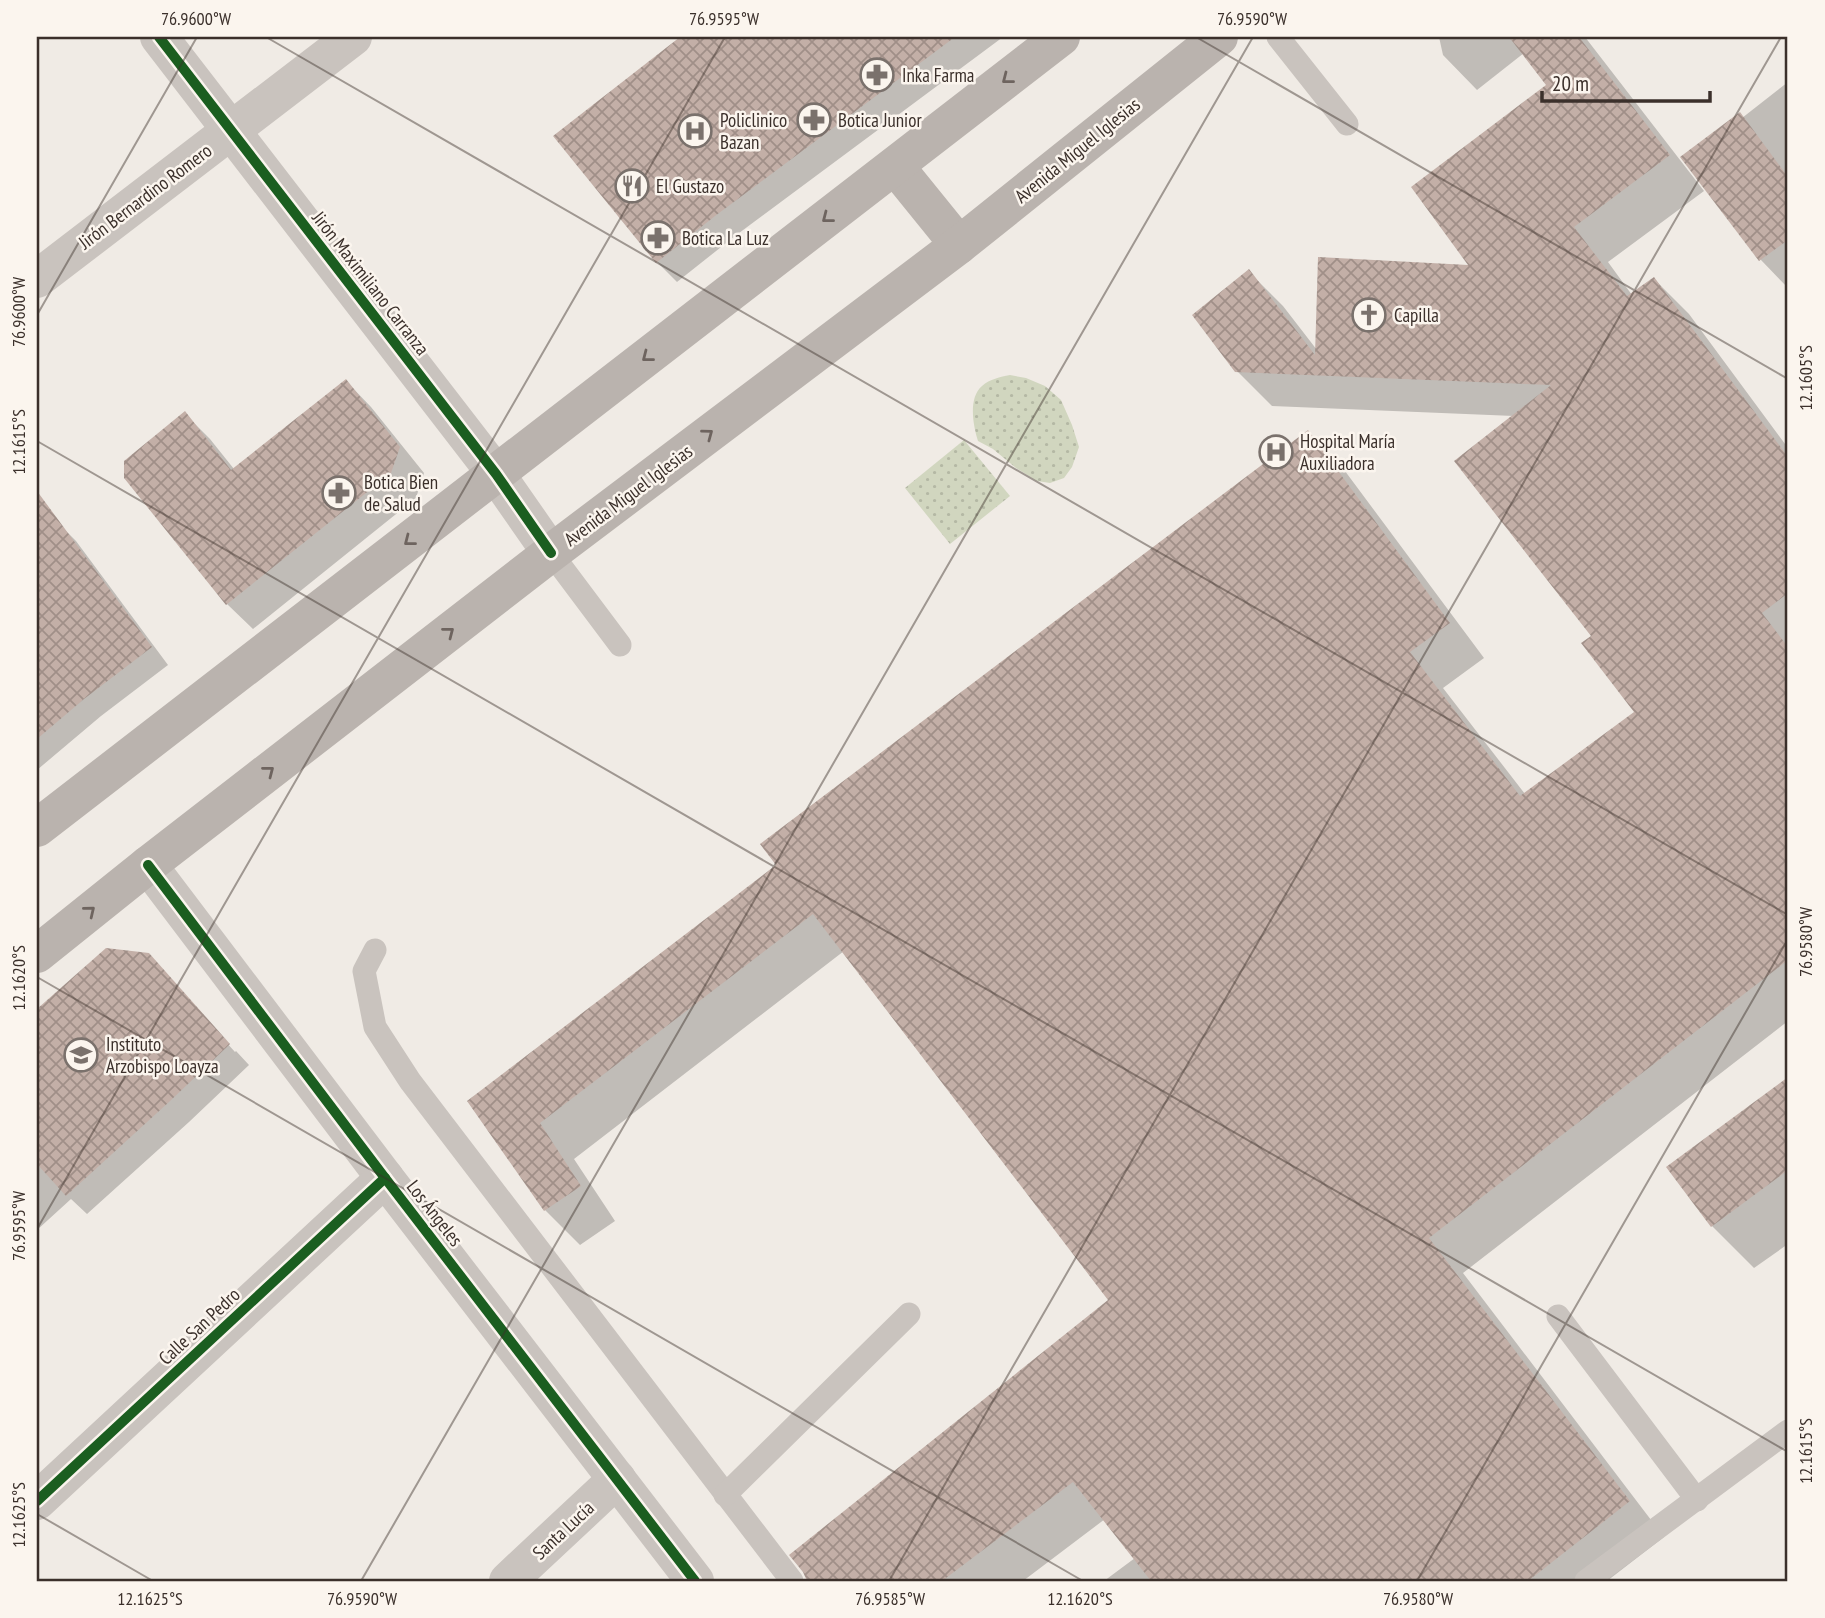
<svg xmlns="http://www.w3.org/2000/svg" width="1825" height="1618" viewBox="0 0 1825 1618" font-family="'PT Sans Narrow',sans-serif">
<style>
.park{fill:url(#park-dots)}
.shadow{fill:#0003}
.building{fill:url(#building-cross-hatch)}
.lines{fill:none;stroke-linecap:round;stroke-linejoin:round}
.service{stroke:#c9c3be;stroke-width:23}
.minor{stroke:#c9c3be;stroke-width:38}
.secondary{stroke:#bab3ae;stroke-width:38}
.cycleway-casing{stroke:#fbf5ee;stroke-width:15}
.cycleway{stroke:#1b5e20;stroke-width:10}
.oneway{stroke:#6e645f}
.ticks{fill:none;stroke:#3b302b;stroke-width:2;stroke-opacity:0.45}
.labels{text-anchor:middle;stroke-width:5;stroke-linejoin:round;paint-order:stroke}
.poi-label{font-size:19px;fill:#3b302b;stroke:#fbf5ee;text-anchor:start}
.street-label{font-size:19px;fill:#3b302b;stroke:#fbf5ee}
.neatline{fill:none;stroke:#3b302b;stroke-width:2.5}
.ticks-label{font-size:18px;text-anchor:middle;fill:#3b302b}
</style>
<defs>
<pattern id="park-dots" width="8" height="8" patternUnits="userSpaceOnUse" patternTransform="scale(1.75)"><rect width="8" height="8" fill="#d1d6bf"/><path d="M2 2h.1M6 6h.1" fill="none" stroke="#b4b8a4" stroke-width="1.8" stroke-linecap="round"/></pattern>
<pattern id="building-cross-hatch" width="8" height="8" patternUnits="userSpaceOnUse" patternTransform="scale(1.75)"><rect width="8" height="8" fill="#c3afa7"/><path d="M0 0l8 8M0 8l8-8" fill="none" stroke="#a08f88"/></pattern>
</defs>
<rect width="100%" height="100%" fill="#f0ebe5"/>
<!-- park -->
<g class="park">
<path d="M1010,375L1026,378L1045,386L1061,400L1072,425L1079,447L1072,467L1064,478L1050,483L1037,481L1016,468L993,449L978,441C973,425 968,398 982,386C990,379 1000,377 1010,375Z"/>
<path d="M964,440L1010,496L950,544L905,488Z"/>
</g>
<!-- shadow -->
<g class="shadow">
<path d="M685,37H1003L735,236L677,282L657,262L555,137Z"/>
<path d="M1439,37H1585L1704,191L1608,262L1632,295L1654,279L1689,314L1788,448V1021L1463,1273L1664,1537L1607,1581H1104L1135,1558L1105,1519L1023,1581H809L807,1579L1111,1301L844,951L574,1159L615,1221L580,1245L545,1210L469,1101L778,866L1308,432L1342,467L1484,658L1443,688L1525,794L1637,712L1593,636L1514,416L1272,406L1237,371L1249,272L1283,306L1317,350L1472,267L1549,85L1524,53L1477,90L1443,55Z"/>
<path d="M1788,82V288L1761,260L1683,157L1742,118Z"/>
<path d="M346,381L371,407L424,473L416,498L253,629L227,604L185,414L210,439L234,469Z"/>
<path d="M59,524L76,541L168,665L101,716L37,770V539Z"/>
<path d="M107,950L163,972L235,1052L236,1051L249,1065L189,1122L87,1214L71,1199L37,1230V1012Z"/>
<path d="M1788,1080V1244L1754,1268L1712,1226L1669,1167Z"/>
</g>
<!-- building -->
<g class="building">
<path d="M680,37H955L715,216L656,263L553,136Z"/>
<path d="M1509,37H1579L1670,155L1574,227L1627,296L1654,277L1788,457V593L1762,613L1788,647V960L1429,1238L1630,1501L1528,1581H1151L1073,1482L942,1581H807L803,1572L789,1555L1108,1300L813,914L540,1123L581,1186L544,1211L467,1101L776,865L760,844L1308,430L1450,623L1410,652L1520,796L1634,712L1581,643L1591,636L1454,461L1551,385L1235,372L1192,315L1249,269L1315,355L1318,257L1468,265L1411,187L1546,85Z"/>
<path d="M1740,112L1788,177V240L1759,261L1680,157Z"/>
<path d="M346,379L400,447L391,473L226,605L124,478V461L185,411L231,470Z"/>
<path d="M37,491L152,647L84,699L37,739Z"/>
<path d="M106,948L149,953L230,1044L169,1102L66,1196L37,1164V1009Z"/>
<path d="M1788,1077V1170L1711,1227L1666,1167Z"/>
</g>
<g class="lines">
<!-- service -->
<g class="service">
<path d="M1278,37L1347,124"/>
<path d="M551,553L620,645"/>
<path d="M375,950L364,971L375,1027L410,1081L792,1581"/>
<path d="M1558,1316L1697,1500"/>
<path d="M725,1495L909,1314"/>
<path d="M1586,1581L1788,1431"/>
</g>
<!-- minor -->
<g class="minor">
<path d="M159,37L496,474L551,553"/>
<path d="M37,279L353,37"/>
<path d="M148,865L385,1178L695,1581"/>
<path d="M37,1501L385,1178"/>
<path d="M508,1581L617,1479"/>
</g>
<!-- secondary -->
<g class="secondary">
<path d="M895,166L959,245"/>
<path d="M37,828L1061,37"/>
<path d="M37,954L148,865L551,553L959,245L1219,37"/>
</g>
<defs>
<g id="cycleway">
<path d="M159,37L496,474L551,553"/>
<path d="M148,865L385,1178L695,1581"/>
<path d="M37,1501L385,1178"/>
</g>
</defs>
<!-- cycleway casing -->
<use href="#cycleway" class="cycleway-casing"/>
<!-- cycleway -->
<use href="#cycleway" class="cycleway"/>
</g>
<!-- one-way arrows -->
<defs><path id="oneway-chevron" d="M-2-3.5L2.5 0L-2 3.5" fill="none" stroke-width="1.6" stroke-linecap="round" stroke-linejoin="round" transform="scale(1.75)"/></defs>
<g class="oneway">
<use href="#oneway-chevron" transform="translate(1007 79) rotate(142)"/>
<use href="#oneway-chevron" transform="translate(827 218) rotate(142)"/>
<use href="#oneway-chevron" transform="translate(647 357) rotate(142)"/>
<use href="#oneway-chevron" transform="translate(708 434) rotate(-37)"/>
<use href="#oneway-chevron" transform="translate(409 541) rotate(142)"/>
<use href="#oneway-chevron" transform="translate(449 632) rotate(-38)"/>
<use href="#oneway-chevron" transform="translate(269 771) rotate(-38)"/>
<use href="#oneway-chevron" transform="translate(90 911) rotate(-39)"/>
</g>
<!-- ticks -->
<path class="ticks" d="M266,37L1788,915M1196,37L1788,379M37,315L197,37M37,441L1788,1452M37,977L1083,1581M37,1229L725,37M37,1514L153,1581M361,1581L1253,37M889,1581L1781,37M1417,1581L1788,939"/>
<!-- icons -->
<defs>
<symbol id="pharmacy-ring" viewBox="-11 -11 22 22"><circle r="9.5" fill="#fbf5ee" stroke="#7a716c" stroke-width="1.5"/><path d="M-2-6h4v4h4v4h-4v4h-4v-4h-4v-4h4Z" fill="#7a716c"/></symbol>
<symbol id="hospital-ring" viewBox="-11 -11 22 22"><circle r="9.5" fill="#fbf5ee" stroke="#7a716c" stroke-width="1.5"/><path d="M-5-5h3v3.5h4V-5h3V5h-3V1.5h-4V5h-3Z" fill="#7a716c"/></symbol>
<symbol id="restaurant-ring" viewBox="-11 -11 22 22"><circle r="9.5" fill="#fbf5ee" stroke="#7a716c" stroke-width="1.5"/><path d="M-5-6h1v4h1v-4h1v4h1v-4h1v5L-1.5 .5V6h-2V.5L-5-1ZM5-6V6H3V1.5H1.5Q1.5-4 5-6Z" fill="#7a716c"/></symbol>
<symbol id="church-ring" viewBox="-11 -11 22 22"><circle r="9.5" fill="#fbf5ee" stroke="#7a716c" stroke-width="1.5"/><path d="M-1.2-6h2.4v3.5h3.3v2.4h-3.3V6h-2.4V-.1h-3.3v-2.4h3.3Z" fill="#7a716c"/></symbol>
<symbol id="university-ring" viewBox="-11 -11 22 22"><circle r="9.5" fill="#fbf5ee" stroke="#7a716c" stroke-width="1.5"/><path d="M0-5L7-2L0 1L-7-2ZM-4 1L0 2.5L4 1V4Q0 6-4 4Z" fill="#7a716c"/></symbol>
</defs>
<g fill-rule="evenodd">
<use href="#pharmacy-ring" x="858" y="56" width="38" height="38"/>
<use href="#pharmacy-ring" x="795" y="101" width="38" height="38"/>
<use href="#hospital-ring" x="676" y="112" width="38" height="38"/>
<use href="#restaurant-ring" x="613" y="167" width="38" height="38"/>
<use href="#pharmacy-ring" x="639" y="219" width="38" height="38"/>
<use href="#church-ring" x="1350" y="296" width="38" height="38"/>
<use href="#hospital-ring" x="1257" y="433" width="38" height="38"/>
<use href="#pharmacy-ring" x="320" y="474" width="38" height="38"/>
<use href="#university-ring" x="62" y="1036" width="38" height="38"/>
</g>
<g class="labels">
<!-- poi labels -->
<g class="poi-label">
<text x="902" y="82">Inka Farma</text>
<text x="720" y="127">Policlinico<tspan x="720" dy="22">Bazan</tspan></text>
<text x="838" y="127">Botica Junior</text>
<text x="656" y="193">El Gustazo</text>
<text x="682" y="245">Botica La Luz</text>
<text x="1394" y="322">Capilla</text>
<text x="1300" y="448">Hospital María<tspan x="1300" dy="22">Auxiliadora</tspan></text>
<text x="364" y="489">Botica Bien<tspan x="364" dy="22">de Salud</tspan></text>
<text x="106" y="1051">Instituto<tspan x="106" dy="22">Arzobispo Loayza</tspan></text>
</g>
<!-- street labels -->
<g class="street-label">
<text transform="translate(1077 150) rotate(-39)" y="7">Avenida Miguel Iglesias</text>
<text transform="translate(145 196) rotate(-37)" y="7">Jirón Bernardino Romero</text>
<text transform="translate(371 283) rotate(52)" y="7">Jirón Maximiliano Carranza</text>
<text transform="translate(628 495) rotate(-37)" y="7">Avenida Miguel Iglesias</text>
<text transform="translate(435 1213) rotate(52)" y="7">Los Ángeles</text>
<text transform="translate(199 1326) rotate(-43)" y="7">Calle San Pedro</text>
<text transform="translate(563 1530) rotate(-43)" y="7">Santa Lucía</text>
</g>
</g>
<!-- border -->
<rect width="1825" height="1618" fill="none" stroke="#fbf5ee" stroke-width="77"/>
<!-- scale -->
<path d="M1542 91v10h168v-10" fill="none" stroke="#3b302b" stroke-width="3.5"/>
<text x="1552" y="91" font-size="21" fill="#3b302b" stroke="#fbf5ee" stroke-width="5" paint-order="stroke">20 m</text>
<rect x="38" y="38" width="1748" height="1542" class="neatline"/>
<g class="ticks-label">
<text x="196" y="25">76.9600°W</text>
<text x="724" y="25">76.9595°W</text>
<text x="1252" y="25">76.9590°W</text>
<text transform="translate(19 312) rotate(-90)" y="6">76.9600°W</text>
<text transform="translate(1806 378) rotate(-90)" y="6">12.1605°S</text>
<text transform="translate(19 442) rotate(-90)" y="6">12.1615°S</text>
<text transform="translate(1806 942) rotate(-90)" y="6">76.9580°W</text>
<text transform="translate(19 978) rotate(-90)" y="6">12.1620°S</text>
<text transform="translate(19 1226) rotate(-90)" y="6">76.9595°W</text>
<text transform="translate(1806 1451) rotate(-90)" y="6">12.1615°S</text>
<text transform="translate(19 1515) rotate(-90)" y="6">12.1625°S</text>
<text x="150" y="1605">12.1625°S</text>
<text x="362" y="1605">76.9590°W</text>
<text x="890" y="1605">76.9585°W</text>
<text x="1080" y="1605">12.1620°S</text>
<text x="1418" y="1605">76.9580°W</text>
</g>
</svg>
